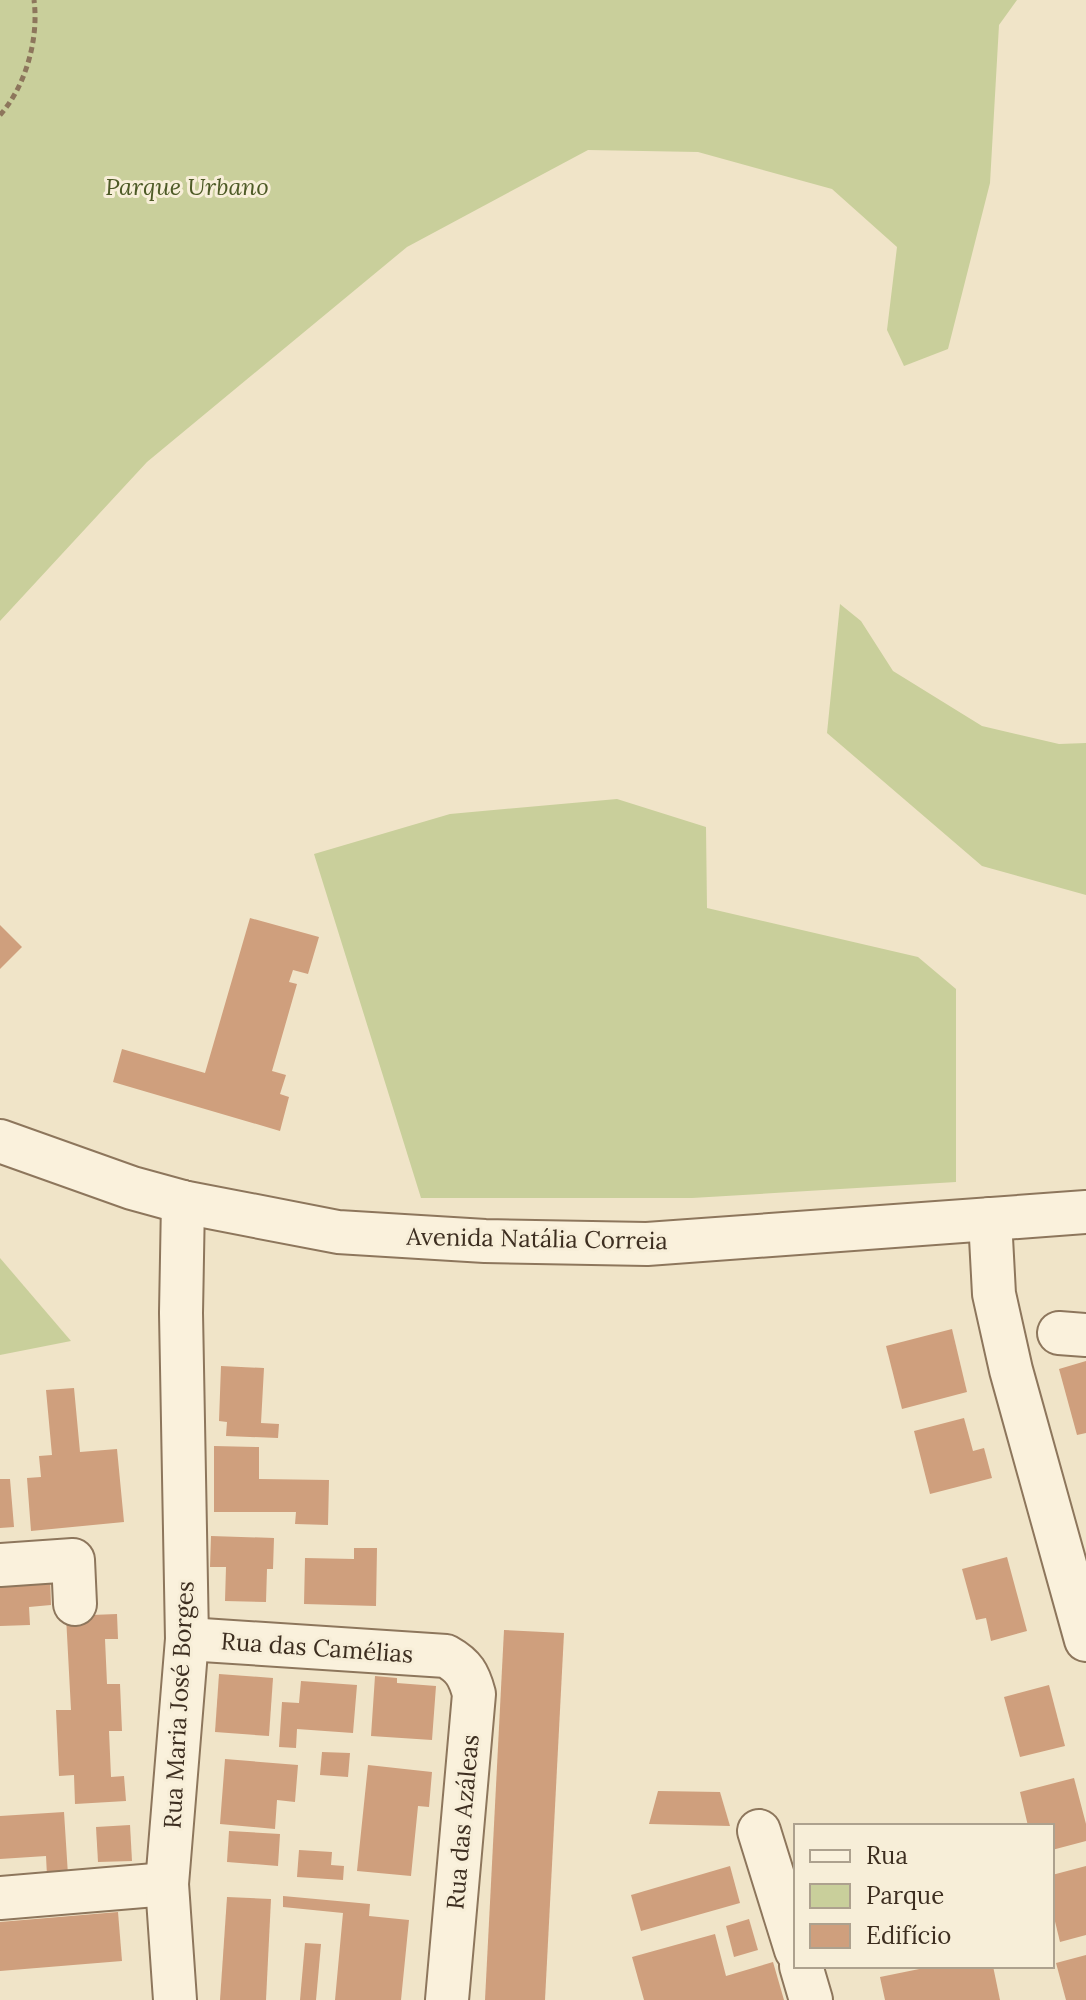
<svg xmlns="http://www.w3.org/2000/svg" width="1086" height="2000" viewBox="0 0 1086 2000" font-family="Lora,serif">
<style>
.green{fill:#c9cf9b}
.building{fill:#cf9f7d}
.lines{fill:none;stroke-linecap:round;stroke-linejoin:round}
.minor-casing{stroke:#8d765c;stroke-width:46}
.path{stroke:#8d765c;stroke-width:5;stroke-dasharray:6 4;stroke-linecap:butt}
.minor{stroke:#faf1dc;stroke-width:42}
.labels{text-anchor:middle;stroke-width:6;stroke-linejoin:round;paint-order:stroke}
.park-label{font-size:24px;font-style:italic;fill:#4d5a26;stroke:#f7eed8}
.street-label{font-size:24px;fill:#3d2e20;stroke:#f7eed8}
</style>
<rect width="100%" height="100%" fill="#f0e4c8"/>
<!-- green -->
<g class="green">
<path d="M0,0H1017L999,25L990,183L948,349L904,366L887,330L897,247L832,189L698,152L588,150L407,247L147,462L0,621Z"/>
<path d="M840,604L861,621L893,671L982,726L1059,744L1086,743V895L982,866L827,733Z"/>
<path d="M617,799L706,827L707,908L918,957L956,989V1182L692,1198H421L314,854L450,814Z"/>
<path d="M0,1258L71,1341L0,1355Z"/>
</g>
<!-- building -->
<g class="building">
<path d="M250,918L319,937L308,974L293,970L289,982L297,984L272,1071L286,1075L280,1094L289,1097L280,1131L113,1082L122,1049L205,1073Z"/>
<path d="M0,925L22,947L0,969Z"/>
<path d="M952,1329L967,1392L902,1409L886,1346Z"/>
<path d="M1086,1361V1433L1077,1435L1059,1369Z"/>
<path d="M221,1366L264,1368L261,1423L279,1424L278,1438L226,1436L227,1422L219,1421Z"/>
<path d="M74,1388L80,1452L117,1449L124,1522L31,1531L27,1478L41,1477L39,1456L52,1455L46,1390Z"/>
<path d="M964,1418L973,1451L984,1448L992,1478L930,1494L914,1431Z"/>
<path d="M214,1446L259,1447V1479L329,1480L328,1525L295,1524L296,1512H214Z"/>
<path d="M0,1479H10L14,1527L0,1528Z"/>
<path d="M211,1536L274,1538L273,1569H267L266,1602L225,1601L226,1567H210Z"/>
<path d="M354,1548H377L376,1606L304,1604L305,1558L354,1559Z"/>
<path d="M1007,1557L1027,1631L991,1641L986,1618L976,1620L962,1569Z"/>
<path d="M50,1576L51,1605L29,1607L30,1625L0,1626V1587L18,1586V1578Z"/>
<path d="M117,1614L118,1639H105L107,1684H120L122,1731H109L111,1777L124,1776L126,1801L75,1804L74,1775L59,1776L56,1710H71L66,1616Z"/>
<path d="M504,1630L564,1633L545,2000H485Z"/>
<path d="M219,1674L273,1678L269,1736L215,1732Z"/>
<path d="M375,1676L397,1678V1683L436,1686L432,1740L371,1736Z"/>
<path d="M301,1681L357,1685L353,1733L297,1729L296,1748L279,1747L282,1702L299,1703Z"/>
<path d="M1049,1685L1065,1746L1020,1757L1004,1697Z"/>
<path d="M322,1752L350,1753L348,1777L320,1775Z"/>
<path d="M225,1759L298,1765L295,1802L277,1800L275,1829L220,1824Z"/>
<path d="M368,1765L432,1772L429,1807L418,1806L411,1876L357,1871Z"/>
<path d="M1074,1778L1086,1824V1841L1052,1850V1826H1028L1020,1792Z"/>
<path d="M658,1791L720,1792L730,1826L649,1824Z"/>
<path d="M64,1812L68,1875L47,1876L46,1856L0,1859V1816Z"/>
<path d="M130,1825L132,1861L98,1862L96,1827Z"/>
<path d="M229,1831L280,1834L278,1866L227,1862Z"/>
<path d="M299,1850L332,1852L331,1865L344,1866L343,1880L297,1877Z"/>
<path d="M730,1866L740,1903L641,1931L631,1895Z"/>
<path d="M1086,1866V1935L1060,1942L1052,1909V1875Z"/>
<path d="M283,1896L370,1904L369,1916L409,1920L401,2000H335L343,1913L283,1907Z"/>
<path d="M227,1897L271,1899L266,2000H220Z"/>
<path d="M118,1912L122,1961L0,1971V1922Z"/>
<path d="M749,1919L758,1950L734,1957L726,1926Z"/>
<path d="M715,1934L726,1976L773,1962L784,2000H644L632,1957Z"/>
<path d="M305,1943L321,1944L316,2000H300Z"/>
<path d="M1086,1955V2000H1066L1056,1963Z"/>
<path d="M934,1966H993L1000,2000H885L880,1977Z"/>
</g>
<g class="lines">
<defs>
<g id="minor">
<path d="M0,1141L132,1188L183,1202L338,1232L485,1241L647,1244L1086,1212"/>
<path d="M990,1219L994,1294L1011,1370L1086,1640"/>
<path d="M1059,1333L1086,1335"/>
<path d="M0,1565L73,1560L75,1604"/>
<path d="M187,1639L446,1656C464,1666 469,1675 474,1694L447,2000"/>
<path d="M759,1831L796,1950"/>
<path d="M0,1898L167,1884"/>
<path d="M801,1966L811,2000"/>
<path d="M175,2000L167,1884L187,1639L181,1313L183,1202"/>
</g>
</defs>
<!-- minor casing -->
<use href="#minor" class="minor-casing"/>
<!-- path -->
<path class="path" d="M0,115C26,86 39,38 34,0"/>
<!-- minor -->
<use href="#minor" class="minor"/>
</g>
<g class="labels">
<!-- park labels -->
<g class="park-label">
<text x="187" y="195">Parque Urbano</text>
</g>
<!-- street labels -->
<g class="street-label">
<text transform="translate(537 1239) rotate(1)" y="8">Avenida Natália Correia</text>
<text transform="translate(317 1648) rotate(4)" y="8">Rua das Camélias</text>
<text transform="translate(179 1705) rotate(-87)" y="8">Rua Maria José Borges</text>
<text transform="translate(463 1822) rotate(-85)" y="8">Rua das Azáleas</text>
</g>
</g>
<!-- legend -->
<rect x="794" y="1824" width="260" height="144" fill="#f7eed8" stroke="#ada18e" stroke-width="2"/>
<rect x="810" y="1850" width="40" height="12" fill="#faf1dc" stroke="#ada18e" stroke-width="2"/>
<text x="866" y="1864" font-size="24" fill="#3d2e20">Rua</text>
<rect x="810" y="1884" width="40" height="24" fill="#c9cf9b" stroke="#ada18e" stroke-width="2"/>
<text x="866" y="1904" font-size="24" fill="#3d2e20">Parque</text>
<rect x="810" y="1924" width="40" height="24" fill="#cf9f7d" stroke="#ada18e" stroke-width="2"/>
<text x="866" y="1944" font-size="24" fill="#3d2e20">Edifício</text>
</svg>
